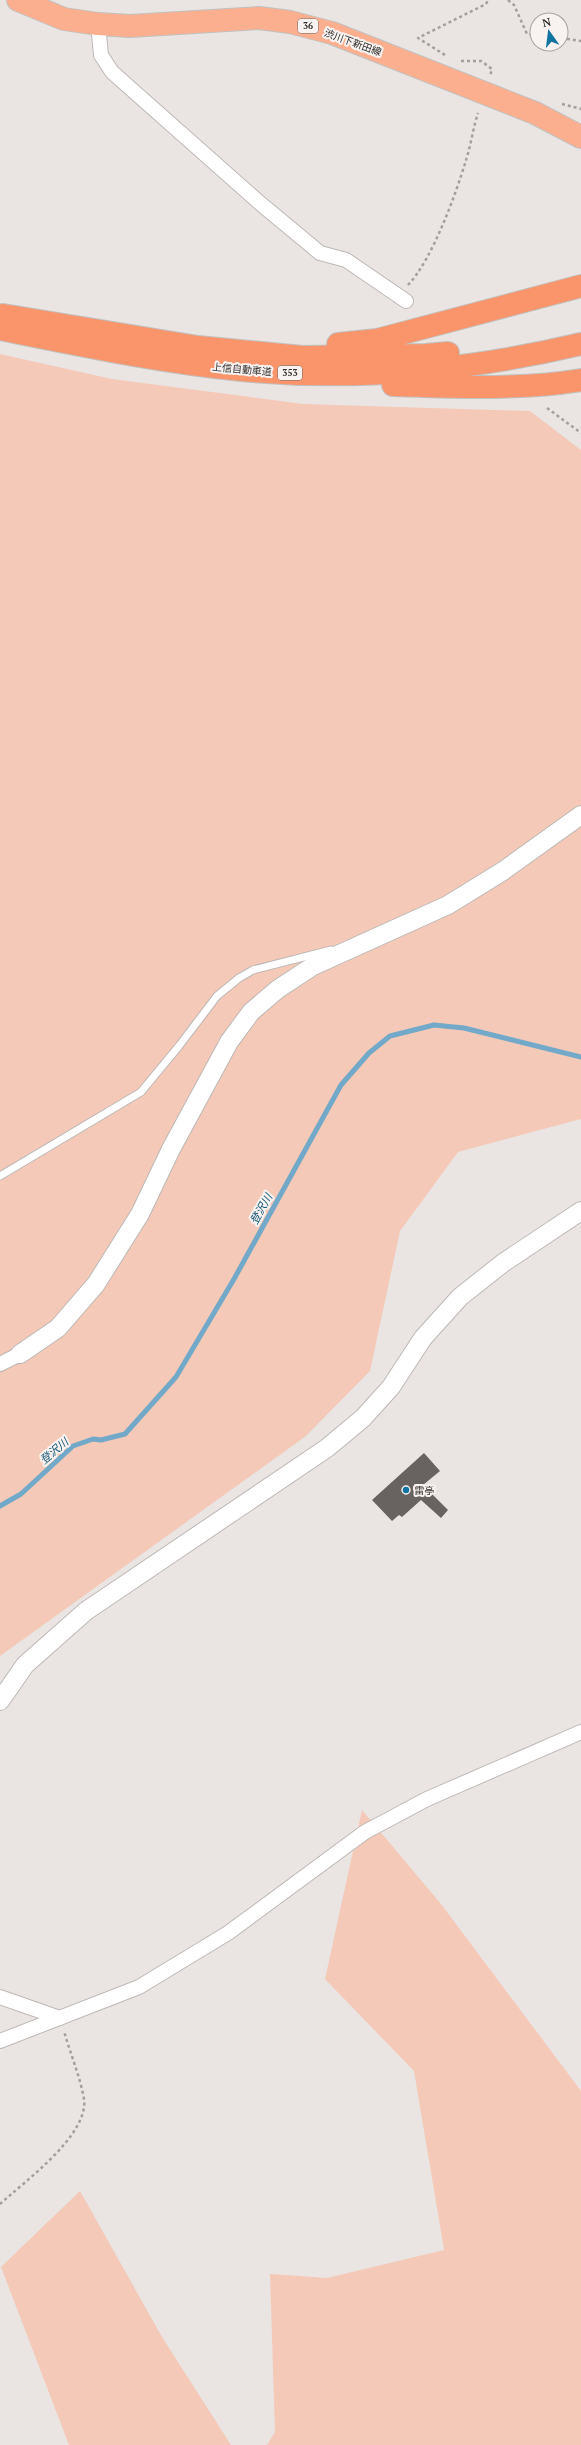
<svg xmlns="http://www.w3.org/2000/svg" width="581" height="2445" viewBox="0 0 581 2445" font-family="'PT Serif','Noto Sans JP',serif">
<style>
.green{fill:#f4c9b8}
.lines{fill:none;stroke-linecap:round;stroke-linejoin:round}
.stream{stroke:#72a8c8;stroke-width:5}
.building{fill:#686361}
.service-casing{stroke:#bdb8b6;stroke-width:9}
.minor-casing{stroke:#bdb8b6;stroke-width:16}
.tertiary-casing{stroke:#bdb8b6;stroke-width:20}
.primary-casing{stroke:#c1c1c0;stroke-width:24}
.trunk-casing{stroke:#c1c1c0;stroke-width:24}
.path{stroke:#a39f9d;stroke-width:2.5;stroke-dasharray:3 3;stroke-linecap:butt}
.service{stroke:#fff;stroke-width:7}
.minor{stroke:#fff;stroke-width:14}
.tertiary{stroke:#fff;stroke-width:18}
.primary{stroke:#fbaf8f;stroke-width:22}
.trunk{stroke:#fa946a;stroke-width:22}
.poi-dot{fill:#1274a1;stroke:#f8f2f0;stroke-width:1.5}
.labels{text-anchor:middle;stroke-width:4;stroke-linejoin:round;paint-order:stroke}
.shield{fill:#f8f2f0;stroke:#6d6a68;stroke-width:1}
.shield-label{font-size:9px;font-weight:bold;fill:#312f2e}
.street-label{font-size:10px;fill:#312f2e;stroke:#f8f2f0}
.poi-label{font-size:10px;fill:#312f2e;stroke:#f8f2f0;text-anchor:start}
.water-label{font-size:11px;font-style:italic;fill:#105474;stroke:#f8f2f0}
</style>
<rect width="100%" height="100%" fill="#eae5e2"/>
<!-- green -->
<g class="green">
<path d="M0,354L112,379L303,404L530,411L581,450V1119L458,1152L400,1231L370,1371L306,1436L0,1656Z"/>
<path d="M362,1810L441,1904L581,2091V2445H267L275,2432L270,2274L327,2278L444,2250L414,2071L325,1979Z"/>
<path d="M80,2191L162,2337L231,2445H69L1,2267Z"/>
</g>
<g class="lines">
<!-- stream -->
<path class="stream" d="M0,1506L21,1494L73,1446L93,1439L101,1440L125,1434L176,1377L234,1279L341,1085L369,1053L390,1036L434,1025L464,1028L581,1057"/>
</g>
<!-- building -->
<path class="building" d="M424,1453L440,1471L423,1485L448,1510L441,1518L421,1500L402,1517L399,1515L392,1521L372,1500Z"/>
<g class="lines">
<defs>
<path id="service" d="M0,1176L141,1092L179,1046L217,996L239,978L253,970L331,950"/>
<g id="minor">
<path d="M98,24L101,55L112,72L261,204L320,253L346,260L406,301"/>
<path d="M0,1364L20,1354"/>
<path d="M0,1997L60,2018"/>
<path d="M0,2041L139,1987L228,1933L365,1832L427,1799L581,1732"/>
</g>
<g id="tertiary">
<path d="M20,1354L58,1328L96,1284L140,1214L171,1149L229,1042L251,1012L278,989L313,966L448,905L503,871L581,815"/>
<path d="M0,1701L25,1665L86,1611L327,1448L363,1418L391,1387L423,1338L460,1297L503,1263L581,1211"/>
</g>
<path id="primary" d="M18,0L64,19L98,24L130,26L259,18L290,22L332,33L535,113L581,137"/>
<g id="trunk">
<path d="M3,315L198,347L303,357L426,355L448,353"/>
<path d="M0,329C80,345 160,362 242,370C354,381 471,370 581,344"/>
<path d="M338,344L377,340L581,286"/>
<path d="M393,385C456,387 518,390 581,380"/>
</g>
</defs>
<!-- service casing -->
<use href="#service" class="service-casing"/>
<!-- minor casing -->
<use href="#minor" class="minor-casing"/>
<!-- tertiary casing -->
<use href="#tertiary" class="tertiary-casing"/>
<!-- primary casing -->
<use href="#primary" class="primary-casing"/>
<!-- trunk casing -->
<use href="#trunk" class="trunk-casing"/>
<!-- path -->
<g class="path">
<path d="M508,0L514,5L527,34L537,35"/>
<path d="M561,38L581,41"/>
<path d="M445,55L418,38L486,4L488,0"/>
<path d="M461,61H481L492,69L490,76"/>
<path d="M562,104L581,109"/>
<path d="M408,285C432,260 456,194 466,160C471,145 473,128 478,113"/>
<path d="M547,408L581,433"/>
<path d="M0,2204C24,2182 89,2135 84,2099C80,2076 70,2053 64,2031"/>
</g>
<!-- service -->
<use href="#service" class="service"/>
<!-- minor -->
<use href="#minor" class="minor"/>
<!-- tertiary -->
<use href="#tertiary" class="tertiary"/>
<!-- primary -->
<use href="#primary" class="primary"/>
<!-- trunk -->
<use href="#trunk" class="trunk"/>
</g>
<!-- markers -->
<circle class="poi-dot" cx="406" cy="1490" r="4"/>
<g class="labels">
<!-- shield labels -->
<g class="shield">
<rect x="298" y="19" width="20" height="14" rx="3"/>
<rect x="278" y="366" width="24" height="14" rx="3"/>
</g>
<g class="shield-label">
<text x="308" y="29">36</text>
<text x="290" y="376">353</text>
</g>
<!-- street labels -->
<g class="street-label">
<text transform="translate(353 42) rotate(20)" y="4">渋川下新田線</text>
<text transform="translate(242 369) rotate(5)" y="4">上信自動車道</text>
</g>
<!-- poi labels -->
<g class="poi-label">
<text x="414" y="1494">雷亭</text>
</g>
<!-- water labels -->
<g class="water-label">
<text transform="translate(261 1209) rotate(-61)" y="4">登沢川</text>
<text transform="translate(54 1451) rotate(-40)" y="4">登沢川</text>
</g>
</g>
<!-- north arrow -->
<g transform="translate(549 32) rotate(346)"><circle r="19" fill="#f8f2f0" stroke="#a8a4a2"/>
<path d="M0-3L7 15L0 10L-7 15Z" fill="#1274a1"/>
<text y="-6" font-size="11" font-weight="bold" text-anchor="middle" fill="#312f2e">N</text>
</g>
</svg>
